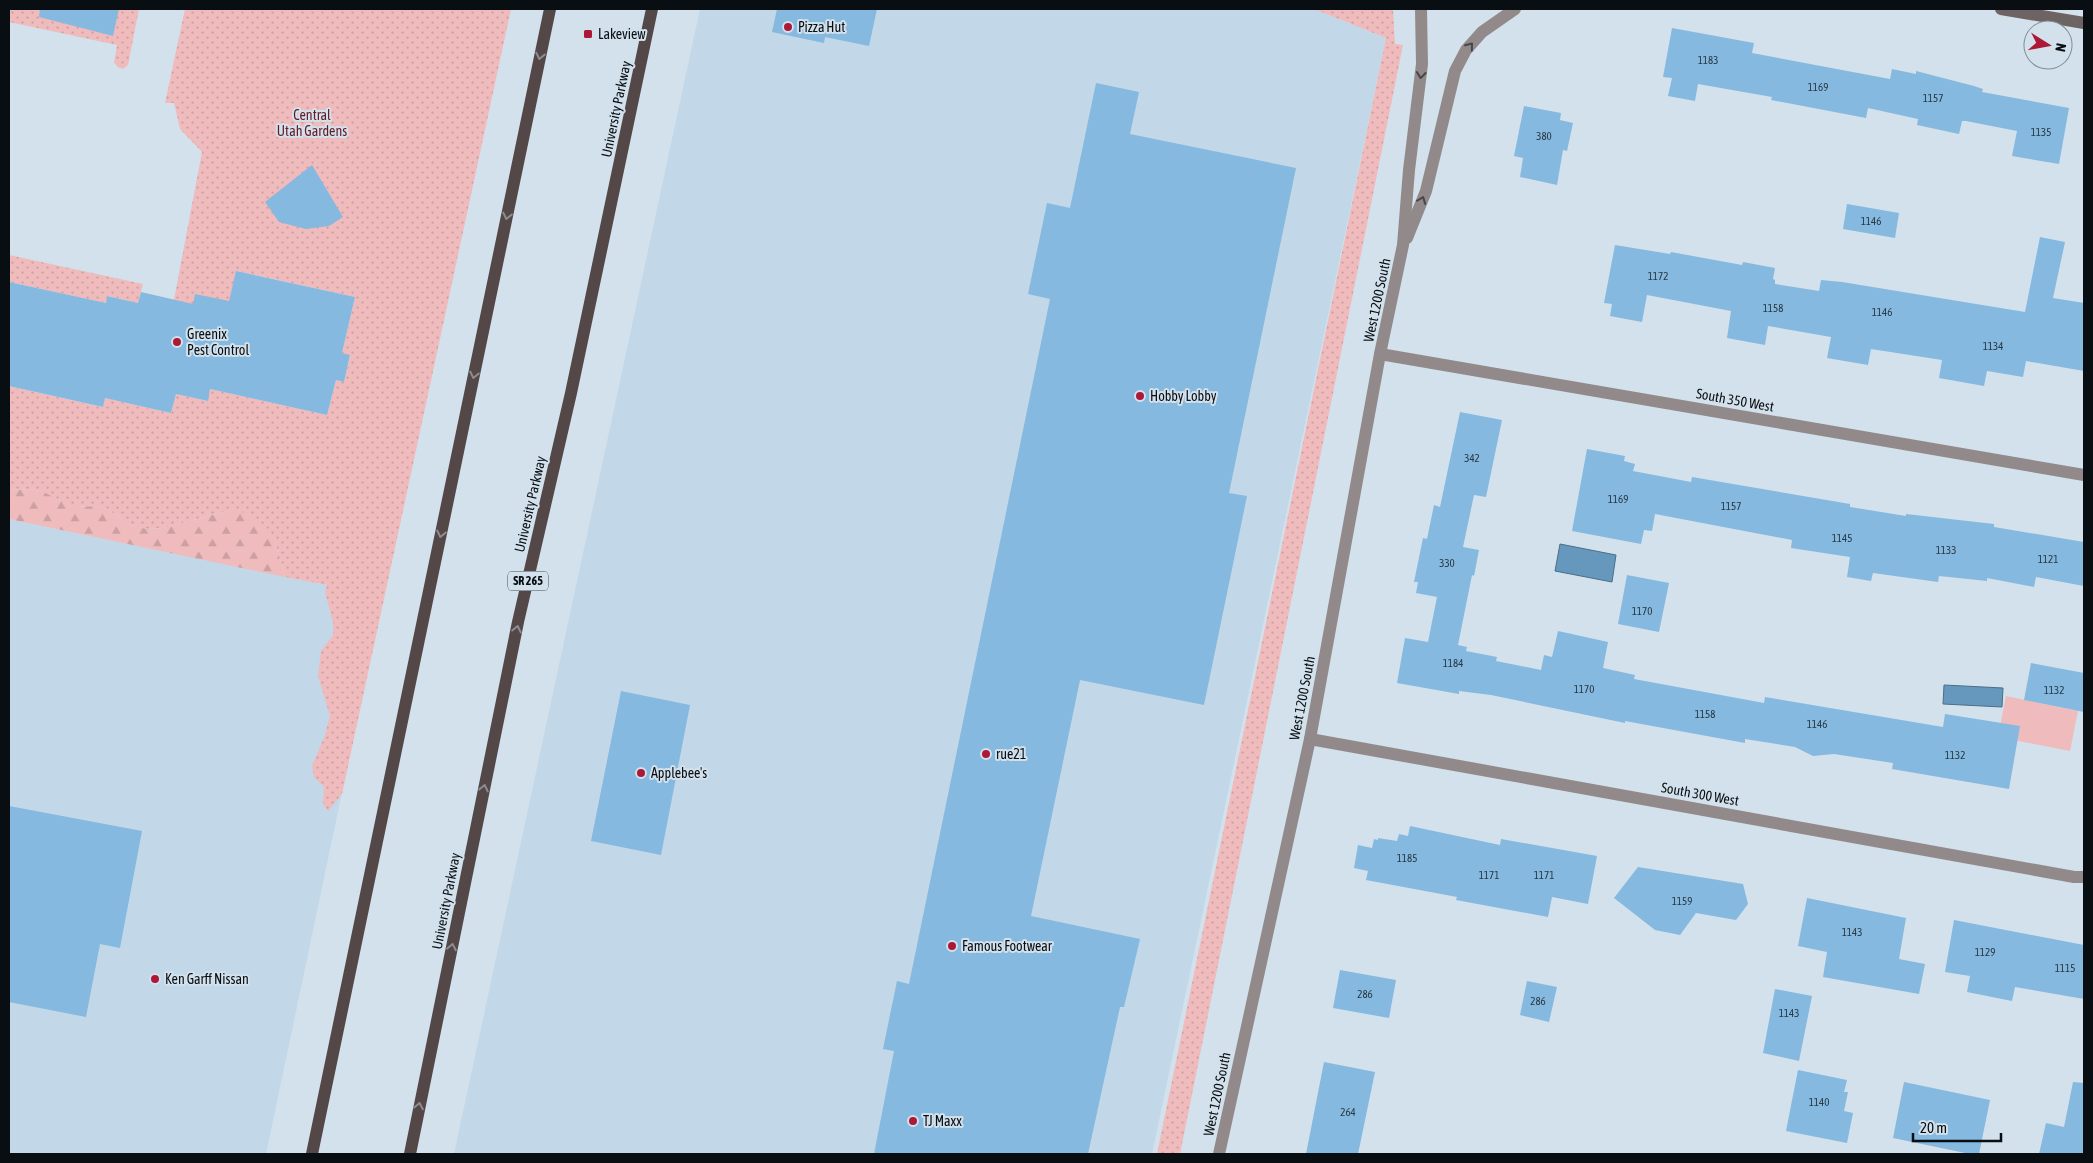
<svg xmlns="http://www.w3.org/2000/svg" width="2093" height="1163" viewBox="0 0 2093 1163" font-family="'Asap Condensed',sans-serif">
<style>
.built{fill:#c2d7e7}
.grass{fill:url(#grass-dots)}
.forest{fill:url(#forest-firs)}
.pitch{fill:#f0bbbc}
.water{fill:#6598bc;stroke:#496f89}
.building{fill:#86b9df}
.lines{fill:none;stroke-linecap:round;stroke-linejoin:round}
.minor{stroke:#928a8a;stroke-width:12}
.tertiary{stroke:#928a8a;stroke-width:12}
.secondary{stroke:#6e6363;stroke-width:12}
.primary{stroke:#544747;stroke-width:12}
.oneway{stroke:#474648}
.oneway2{stroke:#8d8c91}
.poi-dot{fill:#ad1837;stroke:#d2e1ec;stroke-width:2}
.labels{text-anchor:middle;stroke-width:4;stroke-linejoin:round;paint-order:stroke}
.number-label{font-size:11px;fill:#283945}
.shield{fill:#d2e1ec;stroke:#454d53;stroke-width:1}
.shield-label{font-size:12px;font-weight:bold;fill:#090e12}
.poi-label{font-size:14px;fill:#090e12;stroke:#d2e1ec;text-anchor:start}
.street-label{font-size:14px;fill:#090e12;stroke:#d2e1ec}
.park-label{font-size:14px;fill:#651a24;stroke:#d2e1ec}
</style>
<defs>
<pattern id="grass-dots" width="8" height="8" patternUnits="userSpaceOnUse" patternTransform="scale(1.25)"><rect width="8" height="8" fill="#f0bbbc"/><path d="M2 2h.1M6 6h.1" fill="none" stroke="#cca0a1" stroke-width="1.8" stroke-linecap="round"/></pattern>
<pattern id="forest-firs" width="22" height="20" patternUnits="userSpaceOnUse" patternTransform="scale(1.25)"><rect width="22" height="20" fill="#f0bbbc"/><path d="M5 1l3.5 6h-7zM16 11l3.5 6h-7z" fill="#cca0a1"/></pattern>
</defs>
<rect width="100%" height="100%" fill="#d2e1ec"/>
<!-- built -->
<g class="built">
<path d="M700,9H1314L1386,38L1152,1154H454Z"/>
<path d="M9,519L383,597L266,1154H9Z"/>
</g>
<!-- grass -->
<g class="grass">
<path d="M9,9H139L128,65L123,69L118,67L114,63L117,45L9,22Z"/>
<path d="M185,9H511L342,794L328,811L323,804L324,787L314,777L312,766L325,735L330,716L318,676L321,651L333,635V622L325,592L327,585L285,577L274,538L231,510L163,528L147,529L130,525L107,509L99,506L72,507L44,492L30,489L9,490V386L102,407L105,398L171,413L176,394L207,401L210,389L327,415L336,380L344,382L350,356L342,353L355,297L237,271L229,301L192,309L173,305L202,152L180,129L174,103H165Z"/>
<path d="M1314,9H1393L1395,44L1403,45L1180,1154H1157L1386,38Z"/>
<path d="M9,255L143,284L138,303L108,296L106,303L9,282Z"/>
</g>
<!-- forest -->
<path class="forest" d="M30,489L44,492L72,507L99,506L107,509L130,525L147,529L163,528L231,510L250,514L267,528L274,538L285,577L9,519V490Z"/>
<!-- pitch -->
<path class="pitch" d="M2006,696L2078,711L2070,751L1998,737Z"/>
<!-- water -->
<g class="water">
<path d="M1560,544L1616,555L1612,582L1555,571Z"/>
<path d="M1944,685L2003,688L2002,707L1943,704Z"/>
</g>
<!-- building -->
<g class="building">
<path d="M40,9H119L113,36L39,17Z"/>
<path d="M777,9H877L869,46L825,37L824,43L772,32Z"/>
<path d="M1672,28L1754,43L1752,53L1890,79L1892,69L1916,74V71L1974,86L1983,89L1982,92L2069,108L2059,164L2012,156L2017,131L1966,121H1962L1959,134L1917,125L1918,119L1868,108L1866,118L1771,100L1772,97L1698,84L1695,101L1668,96L1672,78L1663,77Z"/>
<path d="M1096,83L1139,92L1130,134L1296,168L1229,493L1247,496L1204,705L1080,680L1031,916L1140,939L1124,1007H1120L1088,1154H874L894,1051L883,1049L897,981L909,984L1050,299L1028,294L1047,203L1070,208Z"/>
<path d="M1524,106L1561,113L1560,120L1573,123L1567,151L1563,150L1557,185L1520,177L1523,158L1514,156Z"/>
<path d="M312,165L343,217L329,226L306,229L279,222L265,202Z"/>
<path d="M1847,204L1899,213L1895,238L1843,229Z"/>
<path d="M2040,237L2065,242L2053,298L2084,303V371L2026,361L2023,377L1987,371L1984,386L1939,378L1942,360L1871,349L1868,365L1827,358L1831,337L1768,326L1765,345L1727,338L1731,311L1647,295L1642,322L1610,316L1612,304L1604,303L1615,245L1670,254L1671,252L1742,265L1743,262L1775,268L1773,279L1775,280V284L1819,291L1821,280L1842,282L2025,312Z"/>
<path d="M236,271L355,297L342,353L350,355L344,382L336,380L327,415L210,389L208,401L176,394L171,413L105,398L103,407L9,386V282L106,303L107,296L138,303L141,292L193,304L195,294L229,301Z"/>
<path d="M1460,412L1502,420L1486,497L1474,495L1463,547L1479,550L1474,576L1472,575L1458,645L1467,647L1466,651L1497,657L1496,661L1541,670L1544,655L1552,657L1558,631L1608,642L1603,668L1635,675L1634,679L1764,703L1765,697L1943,727L1945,714L2020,726L2009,789L1892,769L1893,763L1834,754L1813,756L1795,747L1745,739V743L1625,721V723L1491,695L1459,691V694L1397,683L1405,638L1428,642L1437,597L1416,593L1418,582H1414L1423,538L1427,539L1434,505L1440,507Z"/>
<path d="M1587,449L1625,456L1624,461L1635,464L1633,471L1691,482L1692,477L1850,504V507L1906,516V514L1994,524V527L2084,542V586L2036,577L2034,587L1987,578V581L1939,576L1938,582L1873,573L1871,581L1847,577L1850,557L1791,548L1792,540L1655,514L1652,531L1644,530L1641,544L1572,531Z"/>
<path d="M1627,575L1669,583L1659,632L1618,624Z"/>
<path d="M2031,663L2084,673V712L2024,700Z"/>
<path d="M621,691L690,705L661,855L591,841Z"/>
<path d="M9,806L142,831L120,948L100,944L86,1017L9,1002Z"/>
<path d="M1410,826L1500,845L1501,839L1597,856L1588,904L1552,897L1548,917L1456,900L1457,897L1366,880L1368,871L1354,868L1358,845L1372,848L1374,839L1378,840V838L1397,841L1399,834L1408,836Z"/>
<path d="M1638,867L1743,884L1748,904L1736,920L1696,913L1680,935L1655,930L1614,898Z"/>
<path d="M1807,898L1906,918L1899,959L1925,964L1919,994L1823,977L1827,952L1798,946Z"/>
<path d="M1954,920L2084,945V999L2015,987L2012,1001L1967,992L1970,976L1945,972Z"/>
<path d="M1340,970L1396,980L1389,1018L1333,1008Z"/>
<path d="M1527,981L1557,987L1549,1022L1520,1015Z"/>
<path d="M1775,989L1812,996L1799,1061L1763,1053Z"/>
<path d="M1324,1062L1375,1072L1358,1154H1306Z"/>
<path d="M1798,1070L1847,1080L1844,1092H1848L1844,1111L1853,1113L1847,1143L1786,1131Z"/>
<path d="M1904,1082L1990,1100L1979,1154H1970L1893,1138Z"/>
<path d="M2073,1082L2084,1083V1154H2039L2046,1123L2064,1127Z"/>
</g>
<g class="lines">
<!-- minor -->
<g class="minor">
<path d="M1380,354L2084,475"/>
<path d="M1310,739L2074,877H2084"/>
</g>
<!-- tertiary -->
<g class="tertiary">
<path d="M1407,238L1426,191L1455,71L1466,50L1482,32L1515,9"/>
<path d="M1219,1154L1310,739L1380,354L1403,245L1409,170L1422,64L1421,9"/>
</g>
<!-- secondary -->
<path class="secondary" d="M2001,9L2084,23"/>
<!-- primary -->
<g class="primary">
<path d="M312,1154L550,9"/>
<path d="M410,1154L518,622L571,393L652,9"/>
</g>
</g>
<!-- one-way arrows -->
<defs><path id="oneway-chevron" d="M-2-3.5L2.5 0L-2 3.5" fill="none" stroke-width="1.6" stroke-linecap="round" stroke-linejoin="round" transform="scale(1.25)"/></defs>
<g class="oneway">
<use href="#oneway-chevron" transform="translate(1470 46) rotate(-51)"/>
<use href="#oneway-chevron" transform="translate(1421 75) rotate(96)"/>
<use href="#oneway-chevron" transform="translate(1422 200) rotate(-69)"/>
</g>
<g class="oneway2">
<use href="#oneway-chevron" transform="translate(540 56) rotate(102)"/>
<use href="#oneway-chevron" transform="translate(507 216) rotate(102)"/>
<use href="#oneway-chevron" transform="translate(474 375) rotate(102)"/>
<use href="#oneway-chevron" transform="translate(441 534) rotate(102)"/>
<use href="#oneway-chevron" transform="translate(517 629) rotate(-78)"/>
<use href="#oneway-chevron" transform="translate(484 788) rotate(-78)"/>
<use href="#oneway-chevron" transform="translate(452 947) rotate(-79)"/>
<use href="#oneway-chevron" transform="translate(419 1106) rotate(-79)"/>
</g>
<!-- markers -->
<g class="poi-dot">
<circle cx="788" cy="27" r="5"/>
<rect x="583" y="29" width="10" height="10" rx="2.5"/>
<circle cx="177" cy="342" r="5"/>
<circle cx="1140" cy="396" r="5"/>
<circle cx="986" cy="754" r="5"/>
<circle cx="641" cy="773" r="5"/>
<circle cx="952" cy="946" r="5"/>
<circle cx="155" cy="979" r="5"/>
<circle cx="913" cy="1121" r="5"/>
</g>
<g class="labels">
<!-- number labels -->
<g class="number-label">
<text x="1708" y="64">1183</text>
<text x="1818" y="91">1169</text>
<text x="1933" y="102">1157</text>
<text x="2041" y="136">1135</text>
<text x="1544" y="140">380</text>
<text x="1871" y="225">1146</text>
<text x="1658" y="280">1172</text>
<text x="1773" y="312">1158</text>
<text x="1882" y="316">1146</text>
<text x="1993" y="350">1134</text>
<text x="1472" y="462">342</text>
<text x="1618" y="503">1169</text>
<text x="1731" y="510">1157</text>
<text x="1842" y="542">1145</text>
<text x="1946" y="554">1133</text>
<text x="2048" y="563">1121</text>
<text x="1447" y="567">330</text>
<text x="1642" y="615">1170</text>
<text x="1453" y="667">1184</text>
<text x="1584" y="693">1170</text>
<text x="2054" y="694">1132</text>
<text x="1705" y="718">1158</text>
<text x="1817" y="728">1146</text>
<text x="1955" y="759">1132</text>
<text x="1407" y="862">1185</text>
<text x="1489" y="879">1171</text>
<text x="1544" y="879">1171</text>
<text x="1682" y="905">1159</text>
<text x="1852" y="936">1143</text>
<text x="1985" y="956">1129</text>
<text x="2065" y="972">1115</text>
<text x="1365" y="998">286</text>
<text x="1538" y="1005">286</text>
<text x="1789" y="1017">1143</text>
<text x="1819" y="1106">1140</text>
<text x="1348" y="1116">264</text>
</g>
<!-- shield labels -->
<rect class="shield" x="508" y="571.5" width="40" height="19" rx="4"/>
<g class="shield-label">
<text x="528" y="585">SR 265</text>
</g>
<!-- poi labels -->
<g class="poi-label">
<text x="798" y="32">Pizza Hut</text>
<text x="598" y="39">Lakeview</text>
<text x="187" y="339">Greenix<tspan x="187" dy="16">Pest Control</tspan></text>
<text x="1150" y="401">Hobby Lobby</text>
<text x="996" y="759">rue21</text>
<text x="651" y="778">Applebee's</text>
<text x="962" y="951">Famous Footwear</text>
<text x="165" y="984">Ken Garff Nissan</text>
<text x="923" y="1126">TJ Maxx</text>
</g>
<!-- street labels -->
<g class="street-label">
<text transform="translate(616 109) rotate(-78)" y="5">University Parkway</text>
<text transform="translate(1377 300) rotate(-78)" y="5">West 1200 South</text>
<text transform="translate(1735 400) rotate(10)" y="5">South 350 West</text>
<text transform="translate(530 504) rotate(-77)" y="5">University Parkway</text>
<text transform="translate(1302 698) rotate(-79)" y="5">West 1200 South</text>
<text transform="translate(1700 794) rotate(10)" y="5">South 300 West</text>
<text transform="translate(446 901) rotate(-79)" y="5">University Parkway</text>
<text transform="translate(1217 1094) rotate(-78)" y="5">West 1200 South</text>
</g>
<!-- park labels -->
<g class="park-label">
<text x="312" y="120">Central<tspan x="312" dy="16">Utah Gardens</tspan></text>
</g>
</g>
<!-- border -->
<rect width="2093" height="1163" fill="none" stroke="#090e12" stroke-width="20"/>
<!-- north arrow -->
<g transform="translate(2048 45) rotate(101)"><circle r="24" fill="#d2e1ec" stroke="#828d95"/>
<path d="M0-4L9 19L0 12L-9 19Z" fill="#ad1837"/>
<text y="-8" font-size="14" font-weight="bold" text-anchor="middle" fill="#090e12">N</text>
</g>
<!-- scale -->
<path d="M1913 1133v8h88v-8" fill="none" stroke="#090e12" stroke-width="2.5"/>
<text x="1920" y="1133" font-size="15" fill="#090e12" stroke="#d2e1ec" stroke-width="4" paint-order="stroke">20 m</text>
</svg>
